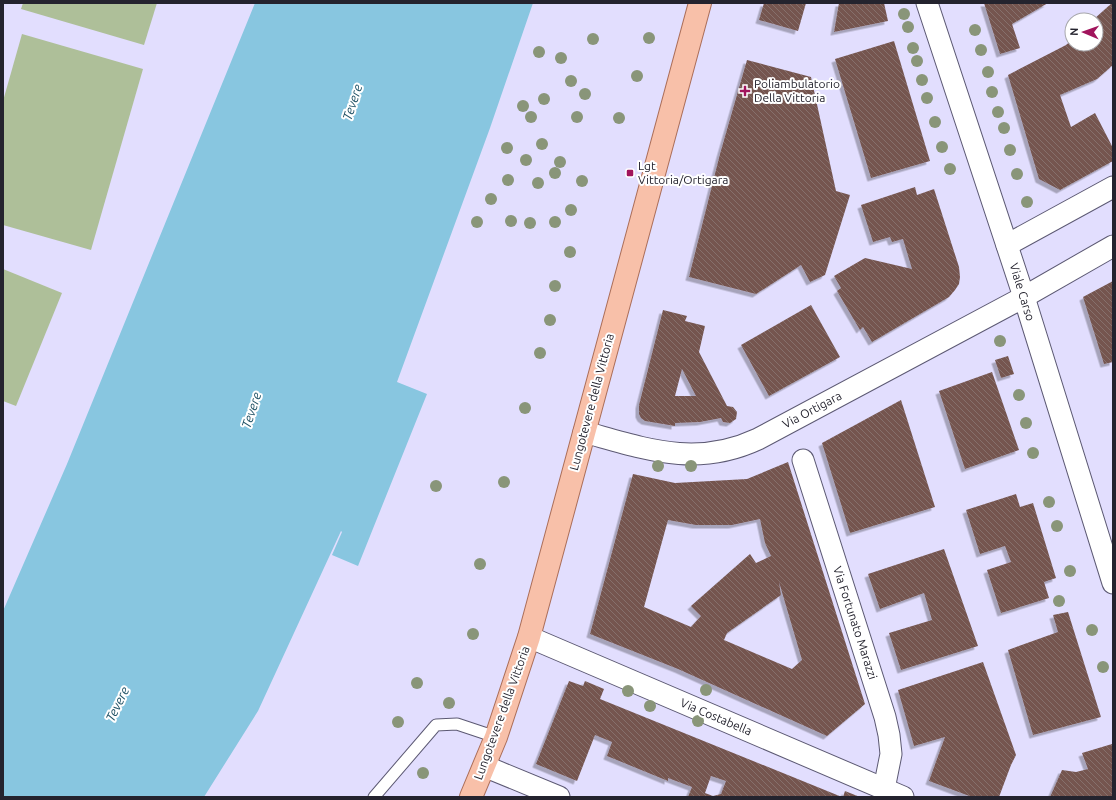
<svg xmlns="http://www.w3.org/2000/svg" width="1116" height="800" viewBox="0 0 1116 800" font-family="Ubuntu,sans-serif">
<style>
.pitch{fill:#aebf99}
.water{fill:#88c6e0}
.building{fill:url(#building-back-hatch);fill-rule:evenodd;filter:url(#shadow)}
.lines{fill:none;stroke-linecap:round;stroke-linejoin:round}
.service-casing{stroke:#5c5973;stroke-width:13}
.minor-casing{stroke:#5c5973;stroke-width:23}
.primary-casing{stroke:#ab6e59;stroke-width:24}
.service{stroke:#fff;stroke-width:11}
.minor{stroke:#fff;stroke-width:21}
.primary{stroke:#f8c0a9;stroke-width:22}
.tree{fill:#899579}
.poi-dot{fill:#a1145c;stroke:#fff;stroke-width:1.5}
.labels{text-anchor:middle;stroke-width:4;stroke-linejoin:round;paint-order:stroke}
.poi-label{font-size:12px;fill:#24232e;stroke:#fff;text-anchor:start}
.street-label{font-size:12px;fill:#24232e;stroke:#fff}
.water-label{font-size:13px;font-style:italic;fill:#1f5165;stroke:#fff}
</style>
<defs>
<pattern id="building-back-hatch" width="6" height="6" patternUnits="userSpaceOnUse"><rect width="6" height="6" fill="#745550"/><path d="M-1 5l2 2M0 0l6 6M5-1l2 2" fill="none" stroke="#866f6c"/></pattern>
<filter id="shadow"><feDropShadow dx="-3.5" dy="3.5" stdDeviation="0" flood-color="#0004"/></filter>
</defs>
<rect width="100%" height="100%" fill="#e2defe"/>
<!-- pitch -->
<g class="pitch">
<path d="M23,3H157L144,45L21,9Z"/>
<path d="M22,34L143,69L91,250L3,225V101Z"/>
<path d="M3,269L62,293L16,406L3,401Z"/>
</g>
<!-- water -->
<path class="water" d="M255,3H533L490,128L397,382L427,394L358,566L332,555L342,532L341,531L258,711L204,797H3V611L67,464Z"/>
<!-- building -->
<g class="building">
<path d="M764,3H806L798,31L759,20Z"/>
<path d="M839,3H884L888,21L834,32Z"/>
<path d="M984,3H1048L1012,24L1020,48L1000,54Z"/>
<path d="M1112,3H1113V65L1097,79L1060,95L1071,127L1095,113L1113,148V161L1060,190L1039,179L1008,75L1066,45L1072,40V44H1096V20H1093Z"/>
<path d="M894,41L930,161L871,178L835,59Z"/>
<path d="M747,60L811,77L836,191L850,195L825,275L810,282L801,265L756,294L689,277L720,154Z"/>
<path d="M915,187L917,195L934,189L959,267L960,277L959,284L955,290L949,297L872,342L863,327L860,330L837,291L841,288L834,276L865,258L912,269L903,239L892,242L890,237L873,242L861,205Z"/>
<path d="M1113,281V362L1104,364L1083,297Z"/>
<path d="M811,305L840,357L769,396L741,345Z"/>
<path d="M663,310L687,316L685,321L705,326L699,352L727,406L733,407L737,412L736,419L730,423L723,422L721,418L700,422L675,423V426L645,421L641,418L639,414V405ZM682,369L696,396H675Z"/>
<path d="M1008,356L1014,374L1001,378L995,360Z"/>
<path d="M992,372L1019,450L965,469L939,391Z"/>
<path d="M901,400L935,507L850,533L822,443Z"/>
<path d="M788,462L865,704L827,736L678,669L590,634L633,474L675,483L747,479ZM760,519L765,543L771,556L756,563L750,554L691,606L701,616L691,627L644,607L668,520L696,525H732ZM779,582L802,660L792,669L724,640L727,633L781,595Z"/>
<path d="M1016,494L1020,507L1033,503L1056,578L1044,582L1049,598L1001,613L987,570L1011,562L1005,546L980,554L966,510Z"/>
<path d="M944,549L978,646L901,670L889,633L932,620L924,593L880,609L868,574Z"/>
<path d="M1068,612L1101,717L1033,735L1008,650L1058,632L1053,615Z"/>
<path d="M983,662L1016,755L1011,765L999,797H972L929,781L945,737L914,746L898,690Z"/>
<path d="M569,681L583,686L585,681L604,689L600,699L842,797H688L692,787L668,778V781L607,756L612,742L595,735L577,781L536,764ZM711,776L726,781L721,794L713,796L705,793Z"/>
<path d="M1112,744L1113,747V797H1050L1062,770L1076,772L1088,769L1082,753Z"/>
<path d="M845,791L860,797H843Z"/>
</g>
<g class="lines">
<defs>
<path id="service" d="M374,797L436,725L457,724L496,737"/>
<g id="minor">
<path d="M927,3L1024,297L1113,583"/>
<path d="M1007,245L1113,187"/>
<path d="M584,432C646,449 696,468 758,439L1024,297L1113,246"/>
<path d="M803,460L885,717L889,735L891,754L884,789"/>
<path d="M529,637L903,797"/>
<path d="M484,766L559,797"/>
</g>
<path id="primary" d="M471,797L496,737L529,637L700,3"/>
</defs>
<!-- service casing -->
<use href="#service" class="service-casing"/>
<!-- minor casing -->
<use href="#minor" class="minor-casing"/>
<!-- primary casing -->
<use href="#primary" class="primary-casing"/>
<!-- service -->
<use href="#service" class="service"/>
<!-- minor -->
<use href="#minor" class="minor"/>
<!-- primary -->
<use href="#primary" class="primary"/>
</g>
<!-- trees -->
<g class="tree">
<circle cx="904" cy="14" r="6"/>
<circle cx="908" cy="27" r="6"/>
<circle cx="975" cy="30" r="6"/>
<circle cx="649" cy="38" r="6"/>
<circle cx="593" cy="39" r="6"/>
<circle cx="913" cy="48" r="6"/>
<circle cx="981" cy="50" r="6"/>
<circle cx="539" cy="52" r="6"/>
<circle cx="561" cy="58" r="6"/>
<circle cx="917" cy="61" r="6"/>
<circle cx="988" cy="72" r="6"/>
<circle cx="637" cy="76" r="6"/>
<circle cx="922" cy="80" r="6"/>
<circle cx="571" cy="81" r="6"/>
<circle cx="992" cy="92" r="6"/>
<circle cx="585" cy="94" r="6"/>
<circle cx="927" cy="98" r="6"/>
<circle cx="544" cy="99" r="6"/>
<circle cx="523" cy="106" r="6"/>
<circle cx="998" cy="112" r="6"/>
<circle cx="531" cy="117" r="6"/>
<circle cx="577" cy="117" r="6"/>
<circle cx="619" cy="118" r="6"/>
<circle cx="935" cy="122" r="6"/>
<circle cx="1004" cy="128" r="6"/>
<circle cx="542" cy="144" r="6"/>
<circle cx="942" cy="147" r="6"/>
<circle cx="507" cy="148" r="6"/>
<circle cx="1010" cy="150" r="6"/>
<circle cx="526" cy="160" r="6"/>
<circle cx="560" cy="162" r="6"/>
<circle cx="950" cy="169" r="6"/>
<circle cx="555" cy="173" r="6"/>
<circle cx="1017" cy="174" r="6"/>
<circle cx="508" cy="180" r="6"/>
<circle cx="582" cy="181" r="6"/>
<circle cx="538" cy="183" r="6"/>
<circle cx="491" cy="199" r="6"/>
<circle cx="1027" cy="202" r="6"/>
<circle cx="571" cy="210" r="6"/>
<circle cx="511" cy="221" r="6"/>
<circle cx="477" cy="222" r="6"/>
<circle cx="555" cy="222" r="6"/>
<circle cx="530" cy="223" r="6"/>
<circle cx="570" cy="252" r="6"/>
<circle cx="555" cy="286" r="6"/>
<circle cx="550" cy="320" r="6"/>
<circle cx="1000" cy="341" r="6"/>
<circle cx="540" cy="353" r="6"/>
<circle cx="1019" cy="395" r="6"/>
<circle cx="525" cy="408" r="6"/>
<circle cx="1026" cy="423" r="6"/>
<circle cx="1033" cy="453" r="6"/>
<circle cx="658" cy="466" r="6"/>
<circle cx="691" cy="466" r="6"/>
<circle cx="504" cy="482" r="6"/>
<circle cx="436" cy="486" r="6"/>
<circle cx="1049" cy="502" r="6"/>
<circle cx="1057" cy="526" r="6"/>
<circle cx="480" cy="564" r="6"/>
<circle cx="1070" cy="571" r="6"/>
<circle cx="1059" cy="601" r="6"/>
<circle cx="1092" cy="630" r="6"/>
<circle cx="473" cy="634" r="6"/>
<circle cx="1103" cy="667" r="6"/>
<circle cx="417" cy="683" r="6"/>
<circle cx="706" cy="690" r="6"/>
<circle cx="628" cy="691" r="6"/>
<circle cx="449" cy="703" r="6"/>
<circle cx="650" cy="706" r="6"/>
<circle cx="698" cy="721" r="6"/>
<circle cx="398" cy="722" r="6"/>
<circle cx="423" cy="773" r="6"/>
</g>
<!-- markers -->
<g class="poi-dot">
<path d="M743 85h4v4h4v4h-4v4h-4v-4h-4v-4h4z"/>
<rect x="626" y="169" width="8" height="8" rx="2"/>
</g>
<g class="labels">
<!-- poi labels -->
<g class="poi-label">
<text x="754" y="88">Poliambulatorio<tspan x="754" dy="14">Della Vittoria</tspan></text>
<text x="638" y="170">Lgt<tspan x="638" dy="14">Vittoria/Ortigara</tspan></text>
</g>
<!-- street labels -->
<g class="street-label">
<text transform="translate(1022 292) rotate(73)" y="4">Viale Carso</text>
<text transform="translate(592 402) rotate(-75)" y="4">Lungotevere della Vittoria</text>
<text transform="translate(812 410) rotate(-28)" y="4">Via Ortigara</text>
<text transform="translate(855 623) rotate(72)" y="4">Via Fortunato Marazzi</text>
<text transform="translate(502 713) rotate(-70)" y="4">Lungotevere della Vittoria</text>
<text transform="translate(716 717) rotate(23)" y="4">Via Costabella</text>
</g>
<!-- water labels -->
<g class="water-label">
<text transform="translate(352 102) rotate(-72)" y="5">Tevere</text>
<text transform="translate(251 410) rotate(-72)" y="5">Tevere</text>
<text transform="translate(117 704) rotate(-64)" y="5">Tevere</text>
</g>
</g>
<!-- border -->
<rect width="1116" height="800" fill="none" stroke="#24232e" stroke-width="8"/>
<!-- north arrow -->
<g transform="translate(1084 32) rotate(272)"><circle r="19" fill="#ffffff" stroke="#a7a7ab"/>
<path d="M0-3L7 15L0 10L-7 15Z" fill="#a1145c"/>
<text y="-6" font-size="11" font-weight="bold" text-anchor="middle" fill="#24232e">N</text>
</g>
</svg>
